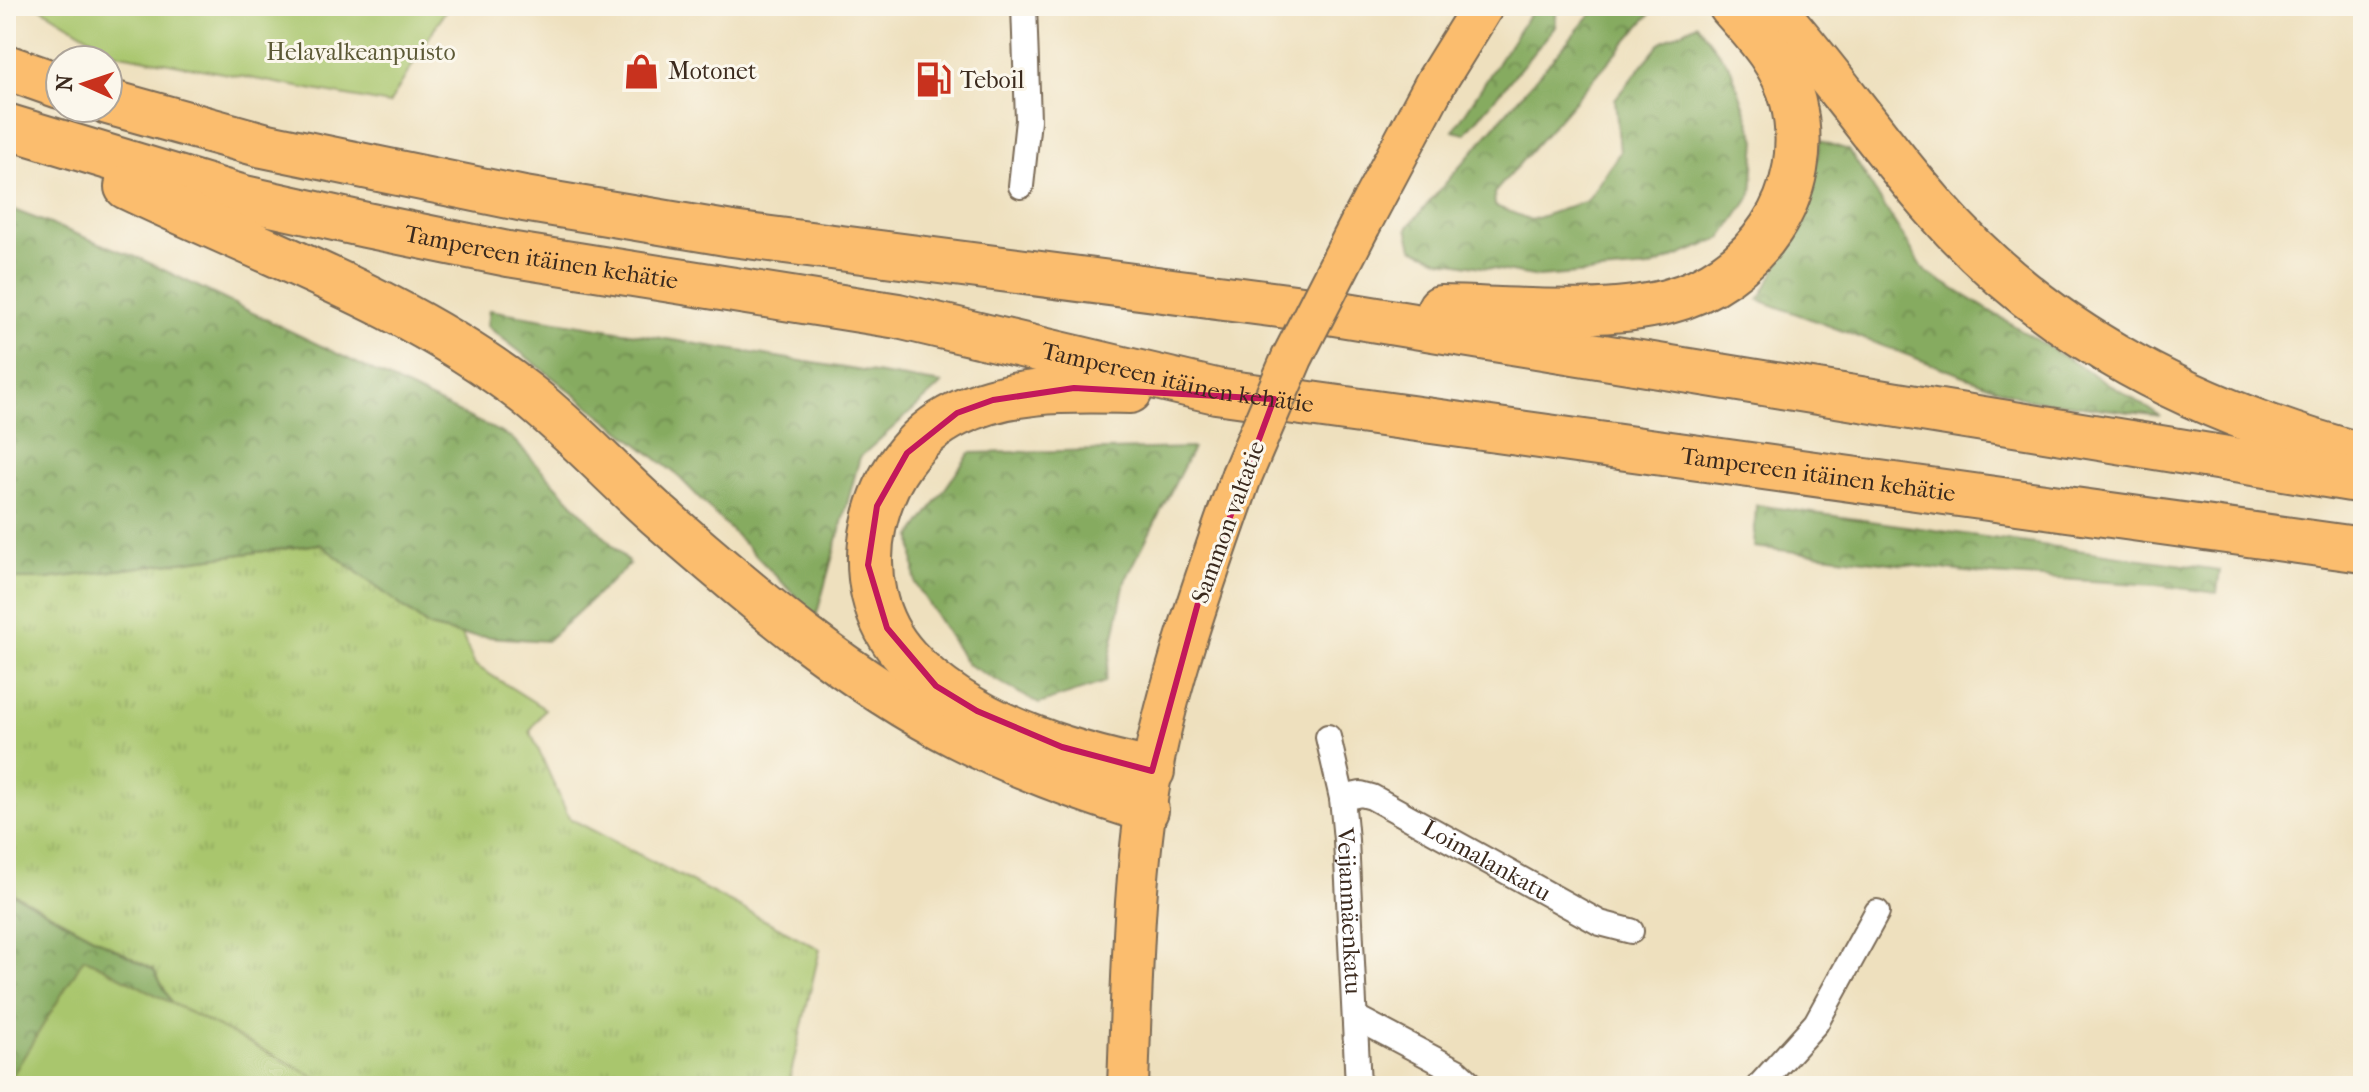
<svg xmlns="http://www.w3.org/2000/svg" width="2369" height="1092" viewBox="0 0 2369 1092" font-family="'IM FELL French Canon',serif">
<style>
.grass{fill:url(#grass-tufts);stroke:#727846;stroke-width:2}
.forest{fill:url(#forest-crowns);stroke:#606a3f;stroke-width:2}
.park{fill:#a9c66d;stroke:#727846;stroke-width:2}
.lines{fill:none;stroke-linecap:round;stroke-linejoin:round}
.street-casing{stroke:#7a6a56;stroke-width:28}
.primary-casing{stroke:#7a6a56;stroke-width:44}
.highway-casing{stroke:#7a6a56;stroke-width:48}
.street{stroke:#fff;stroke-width:24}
.primary{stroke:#fbbd6e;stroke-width:40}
.highway{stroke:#fbbd6e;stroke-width:44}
.primary-bridge-casing{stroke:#7a6a56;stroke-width:44;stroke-linecap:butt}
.primary-bridge{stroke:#fbbd6e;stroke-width:40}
.marked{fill:none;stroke:#c2185b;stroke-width:6;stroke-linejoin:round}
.labels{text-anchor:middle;stroke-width:6;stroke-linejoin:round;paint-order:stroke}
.park-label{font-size:24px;fill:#5c5936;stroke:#fbf7ec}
.poi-label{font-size:24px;fill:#3b2a1e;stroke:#fbf7ec;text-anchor:start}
.street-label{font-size:24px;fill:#3b2a1e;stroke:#fbf7ec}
</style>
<defs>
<pattern id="grass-tufts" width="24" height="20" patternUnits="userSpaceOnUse" patternTransform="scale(2)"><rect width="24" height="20" fill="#a9c66d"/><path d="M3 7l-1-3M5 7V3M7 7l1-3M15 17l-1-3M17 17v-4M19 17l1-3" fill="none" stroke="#92aa5e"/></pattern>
<pattern id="forest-crowns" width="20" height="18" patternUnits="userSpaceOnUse" patternTransform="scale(2)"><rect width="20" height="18" fill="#86ab60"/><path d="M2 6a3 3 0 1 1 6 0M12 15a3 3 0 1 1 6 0" fill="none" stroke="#6f8b4f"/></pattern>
</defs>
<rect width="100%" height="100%" fill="#fbf7ec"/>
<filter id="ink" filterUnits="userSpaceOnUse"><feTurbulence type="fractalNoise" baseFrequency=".0125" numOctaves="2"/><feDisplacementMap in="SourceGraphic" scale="16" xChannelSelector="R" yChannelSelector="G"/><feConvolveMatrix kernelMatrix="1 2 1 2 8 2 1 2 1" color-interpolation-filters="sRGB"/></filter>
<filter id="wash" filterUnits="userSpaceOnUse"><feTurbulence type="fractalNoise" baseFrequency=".006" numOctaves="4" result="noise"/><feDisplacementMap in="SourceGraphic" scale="32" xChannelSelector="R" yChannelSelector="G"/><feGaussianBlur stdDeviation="1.8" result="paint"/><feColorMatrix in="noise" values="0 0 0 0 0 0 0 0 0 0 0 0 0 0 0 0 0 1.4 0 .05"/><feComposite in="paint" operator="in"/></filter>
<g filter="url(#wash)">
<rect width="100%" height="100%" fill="#eee0be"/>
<!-- grass -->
<path class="grass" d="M320,544L429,627L462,635L475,665L545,709L530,731L569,818L820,949L788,1086H190L154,970L6,890V579H47Z"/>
<!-- forest -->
<g class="forest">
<path d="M1535,6H1557L1555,27L1465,134L1453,131Z"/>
<path d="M1598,6H1657L1494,193L1495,206L1531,220L1587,201L1620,152L1615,99L1661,42L1697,24L1731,69L1756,140L1752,194L1722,238L1649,268L1539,277L1441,260L1412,248L1407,228Z"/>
<path d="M1820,141L1849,150L1925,271L2161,416L2026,399L1759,300L1808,211Z"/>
<path d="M6,207L141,259L512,438L630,564L547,641L462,635L429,627L320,544L47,579H6Z"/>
<path d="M489,310L942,384L860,457L816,617L676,474L487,326Z"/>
<path d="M1193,448L1125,581L1105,682L1039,704L967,664L915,583L912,536L970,453Z"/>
<path d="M1756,505L2220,570L2217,593L2156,585L1992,575L1754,547Z"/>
<path d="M6,890L154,970L201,1057L6,1086Z"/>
</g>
<!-- park -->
<g class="park">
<path d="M38,6H448L389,104L115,53Z"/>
<path d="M84,958L333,1086H6Z"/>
</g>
</g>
<g filter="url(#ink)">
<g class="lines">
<defs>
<g id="street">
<path d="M1021,186L1028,120L1024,6"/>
<path id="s1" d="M1328,737L1342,798L1346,840L1358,1086"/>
<path id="s2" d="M1342,798L1361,794L1372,797L1600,923L1631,931"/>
<path d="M1357,1018L1457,1071L1470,1083"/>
<path d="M1759,1086L1816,1023L1877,912"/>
</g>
<g id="primary">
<path d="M1360,225L1436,82L1483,6"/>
<path d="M1128,1086C1132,983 1133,877 1151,775C1169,678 1208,571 1241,477"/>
</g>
<g id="highway">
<path d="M1771,6C1828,70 1878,143 1935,208C2048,338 2200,412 2363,456"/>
<path d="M6,67L60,86"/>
<path d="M108,102L263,145L524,199L732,234L1310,309L2363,481"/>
<path id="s3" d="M6,126L244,198L366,225L508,254L898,316L1216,391L2363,550"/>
<path d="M127,187C262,252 410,302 529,396C575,433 614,476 658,515C751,596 849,681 960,737C1019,767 1082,790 1146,810"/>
<path d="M1440,308C1512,309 1597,319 1666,302C1755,279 1815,195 1793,102C1784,64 1756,34 1731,6"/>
<path d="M1130,391C1071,390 1012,387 957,414C870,456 839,585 907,658C968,724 1066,753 1152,771"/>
</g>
</defs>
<!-- street casing -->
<use href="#street" class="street-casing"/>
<!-- primary casing -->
<use href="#primary" class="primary-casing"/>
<!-- highway casing -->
<use href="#highway" class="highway-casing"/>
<!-- street -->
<use href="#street" class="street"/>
<!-- primary -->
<use href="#primary" class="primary"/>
<!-- highway -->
<use href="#highway" class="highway"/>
<defs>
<path id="primary-bridge" d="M1241,477L1292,358L1360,225"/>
</defs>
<!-- primary-bridge casing -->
<use href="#primary-bridge" class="primary-bridge-casing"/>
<!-- primary-bridge -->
<use href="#primary-bridge" class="primary-bridge"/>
</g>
</g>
<!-- marked area -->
<path class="marked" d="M1074,388L1274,399L1198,603L1152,771L1062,747L977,711L936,686L887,628L868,565L877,506L907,453L957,413L993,400Z"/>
<!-- icons -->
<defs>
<symbol id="shop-bare" viewBox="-9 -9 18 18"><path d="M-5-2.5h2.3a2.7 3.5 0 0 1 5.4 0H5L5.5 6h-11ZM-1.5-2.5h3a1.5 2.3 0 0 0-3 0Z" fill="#c8321e" stroke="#fbf7ec" stroke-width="2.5" paint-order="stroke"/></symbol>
<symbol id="fuel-bare" viewBox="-9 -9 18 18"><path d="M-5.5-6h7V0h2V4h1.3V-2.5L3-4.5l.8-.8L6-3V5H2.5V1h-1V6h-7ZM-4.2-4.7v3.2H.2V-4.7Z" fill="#c8321e" stroke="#fbf7ec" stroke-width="2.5" paint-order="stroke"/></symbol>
</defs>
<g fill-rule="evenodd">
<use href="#shop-bare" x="616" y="46" width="51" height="51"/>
<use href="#fuel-bare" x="908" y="54" width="51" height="51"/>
</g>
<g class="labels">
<!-- park labels -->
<g class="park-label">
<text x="361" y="60">Helavalkeanpuisto</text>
</g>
<!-- poi labels -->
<g class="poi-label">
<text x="668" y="79">Motonet</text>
<text x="960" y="88">Teboil</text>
</g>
<!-- street labels -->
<g class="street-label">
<text dy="8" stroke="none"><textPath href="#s3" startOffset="552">Tampereen itäinen kehätie</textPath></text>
<text dy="8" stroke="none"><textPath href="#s3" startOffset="1200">Tampereen itäinen kehätie</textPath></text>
<text dy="8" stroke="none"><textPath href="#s3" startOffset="1848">Tampereen itäinen kehätie</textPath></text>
<text transform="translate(1228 522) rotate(-70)" y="8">Sammon valtatie</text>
<text dy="8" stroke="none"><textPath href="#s2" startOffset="162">Loimalankatu</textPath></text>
<text dy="8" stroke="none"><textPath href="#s1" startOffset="176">Veijanmäenkatu</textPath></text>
</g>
</g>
<!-- margin -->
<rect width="2369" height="1092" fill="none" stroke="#fbf7ec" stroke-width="32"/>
<!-- north arrow -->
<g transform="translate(84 84) rotate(273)"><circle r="38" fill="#fbf7ec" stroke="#aea59a" stroke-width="2"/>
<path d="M0-6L14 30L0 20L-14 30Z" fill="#c8321e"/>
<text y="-12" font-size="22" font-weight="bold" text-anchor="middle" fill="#3b2a1e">N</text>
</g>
</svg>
